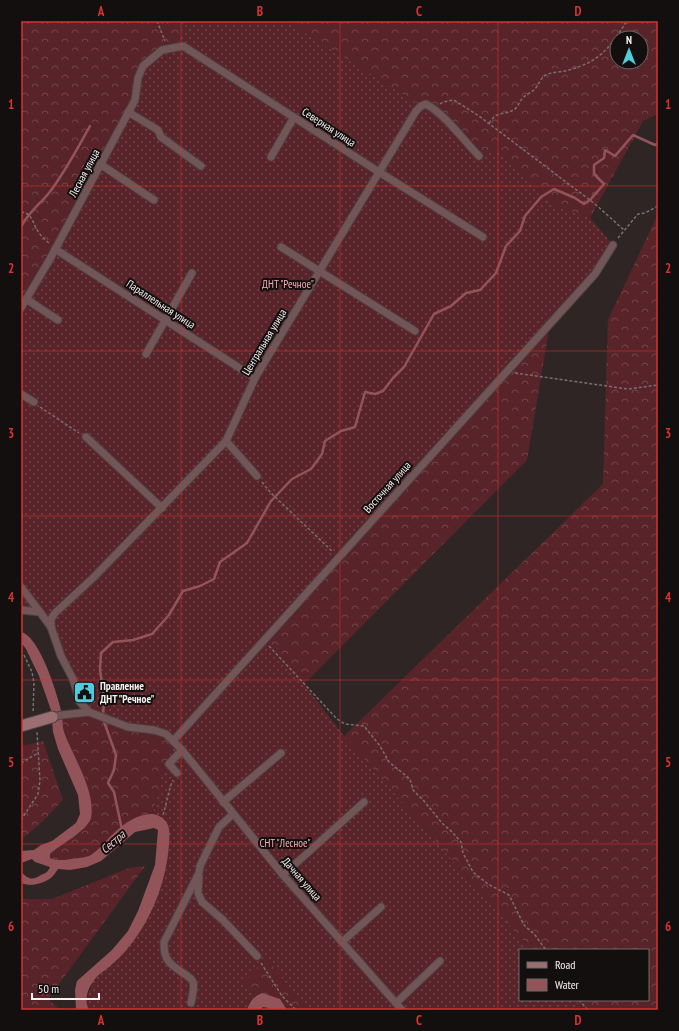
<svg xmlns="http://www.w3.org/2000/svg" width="679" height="1031" viewBox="0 0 679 1031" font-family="'PT Sans Narrow',sans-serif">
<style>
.forest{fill:url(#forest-crowns);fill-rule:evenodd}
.garden{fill:url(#garden-dots)}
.water{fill:#925459}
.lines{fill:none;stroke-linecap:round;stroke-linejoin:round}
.stream{stroke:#925459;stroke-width:2.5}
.street-casing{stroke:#4b4242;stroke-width:9}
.secondary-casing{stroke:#4b4242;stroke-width:13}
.path{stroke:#786f6f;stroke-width:1.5;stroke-dasharray:3 2;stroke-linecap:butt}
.street{stroke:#725657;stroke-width:7}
.secondary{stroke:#9b6f71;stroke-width:11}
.grid{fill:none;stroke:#d83232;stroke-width:1;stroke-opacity:0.55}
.labels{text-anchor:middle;stroke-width:4;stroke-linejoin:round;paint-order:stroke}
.street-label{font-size:11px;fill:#f8f1f1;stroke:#140f0f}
.park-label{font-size:11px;fill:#faadb1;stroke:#140f0f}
.poi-label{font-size:11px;font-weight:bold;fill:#f8f1f1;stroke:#140f0f;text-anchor:start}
.water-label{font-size:12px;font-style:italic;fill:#f3cbcd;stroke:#140f0f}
.neatline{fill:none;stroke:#d83232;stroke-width:1.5}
.grid-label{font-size:13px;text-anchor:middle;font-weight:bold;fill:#d83232}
</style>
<defs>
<pattern id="forest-crowns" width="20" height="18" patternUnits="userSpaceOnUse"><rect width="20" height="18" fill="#592429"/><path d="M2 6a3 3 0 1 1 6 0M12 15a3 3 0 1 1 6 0" fill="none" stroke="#724448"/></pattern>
<pattern id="garden-dots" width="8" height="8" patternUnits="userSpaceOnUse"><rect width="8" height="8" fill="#592429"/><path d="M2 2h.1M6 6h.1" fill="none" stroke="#724448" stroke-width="1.8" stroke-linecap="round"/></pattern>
</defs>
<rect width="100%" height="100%" fill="#2f2525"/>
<!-- forest -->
<g class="forest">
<path d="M21,21H189L178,35V47L135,100L21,308Z"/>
<path d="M286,21H658V114L643,121L590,218L547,203L509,158L479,156L421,106ZM617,38H641V62H617Z"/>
<path d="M658,214V1010H583L574,1000H648V950H531L344,736L603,484L608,320Z"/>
<path d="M550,324L527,460L304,684L264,640Z"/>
<path d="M91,714L154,730L175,742L164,766L153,814C139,815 124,822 114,833C107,841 100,851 89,856C84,858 77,859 71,859C64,860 56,861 50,858V854L60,846L82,830L87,785L67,739L63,730L62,718Z"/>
<path d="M43,741L63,800L43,821L21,840V746Z"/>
<path d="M145,866L48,999L60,1010H21V899H52L129,868Z"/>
<path d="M266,957L308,1010H287L285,1006L262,993L255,996L242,983Z"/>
</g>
<!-- garden -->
<path class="garden" d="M189,21H286L421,106L426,104L479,156L488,152L498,153L509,158L547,203L590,218L609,240L612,247L601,264L264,640L304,684L344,736L531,950H520V1000H574L583,1010H308L266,958L243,983L255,996L249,1002L247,1010H89L86,1005V999L93,981L128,948L151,911L159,892L165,870L170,837L158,816L153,814L164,766L175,742L166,734L128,727L91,714L80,702L42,615L21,610V308L135,100L138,78L160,52L178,47V35Z"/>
<!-- water -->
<g class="water">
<path d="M21,632C40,636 58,696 62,714C63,720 62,726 64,732C73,757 96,791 91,818C88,830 60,845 50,854V858C56,861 64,860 71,859C78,858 85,858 91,855C101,848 107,839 115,832C125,822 146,809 159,816C171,822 170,833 169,845C166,882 152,919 128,948C123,955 115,961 109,967C103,972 97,975 93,982C87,990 84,1001 89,1010H76L75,990L77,981L112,950L128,931L138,911L155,865L158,830L154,828L135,832L101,861L87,867L70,870L58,869C56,872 54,875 52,877C44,884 30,887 21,883V872C29,879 31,881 41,875C46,873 48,872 50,867L35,862L32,859L21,863V851L34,850L41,845L52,841L76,823L80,814L78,795L58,749L53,732L51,710L39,676L26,649L23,645H21Z"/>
<path d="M262,993L280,999L287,1010H271L268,1008L263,1007L260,1010H247C250,1001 253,997 262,993Z"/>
</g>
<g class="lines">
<!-- stream -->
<g class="stream">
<path d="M21,227C28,213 39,205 49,193C65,172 77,149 90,126"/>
<path d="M122,830L114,792L108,783L114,770L116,755L103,719L104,697L100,670L101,653L113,642L133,640L152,634L169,615L183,591L200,586L214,579L220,562L247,543L271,501L292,479L311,469L322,454L325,441L341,431L355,427L365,392L375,394L383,391L393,378L404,367L434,314L451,306L466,293L480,290L496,273L506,246L520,231L525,216L541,197L554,189L575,198L584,204L590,200L604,184L594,174V165L604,158L605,150L615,156L633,135L655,145L658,143"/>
</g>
<defs>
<g id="street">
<path d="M128,112L158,130L161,137L201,166"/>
<path d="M271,157L294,117"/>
<path d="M100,164L154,200"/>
<path d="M281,247L415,331"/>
<path d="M55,249L255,378"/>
<path d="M26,299L58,320"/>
<path d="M21,308L50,259L135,100L138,78L143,66L162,50L183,46L379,172L483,237"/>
<path d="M146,354L192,273"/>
<path d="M21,394L34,402"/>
<path d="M86,437L162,508"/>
<path d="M226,441L257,476"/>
<path d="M21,587L40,612"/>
<path d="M21,610L40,612L51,627L61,656L73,679L80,702L89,712"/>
<path d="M51,627V619L55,613L93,578L226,441L255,378L416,111L421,106L426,104C447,116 462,139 479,156"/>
<path d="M52,717L62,715L89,712L128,727L154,730L166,734L182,750L283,875L402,1010"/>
<path d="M173,741L595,274L613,245"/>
<path d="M177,773L169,764L182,750"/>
<path d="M223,802L281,753"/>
<path d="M283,875L364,802"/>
<path d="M199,877L198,893L202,902L223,920L257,956"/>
<path d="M342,942L381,907"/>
<path d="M191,1003C192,997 195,987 193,982C192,979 189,977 186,975C171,965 163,961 164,942L199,873L200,866L219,827L233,814"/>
<path d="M396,1003L440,961"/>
</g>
<path id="secondary" d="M21,726L52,717"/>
</defs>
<!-- street casing -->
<use href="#street" class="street-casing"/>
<!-- secondary casing -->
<use href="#secondary" class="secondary-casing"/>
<!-- path -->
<g class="path">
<path d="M157,21L165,41"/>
<path d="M440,104L443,102L454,100L479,116L595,204L624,230"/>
<path d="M489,123C491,121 493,118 495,116C502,112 511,114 517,107C519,104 520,101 522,99C525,95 530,93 534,90C539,85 540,77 548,74C554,72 562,72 569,70C601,61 609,48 627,21"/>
<path d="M21,212C31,213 32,220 36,228C39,234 44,239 49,243"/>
<path d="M618,238L638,214L645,213L658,206"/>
<path d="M515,373L628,389L658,385"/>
<path d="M40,407L79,433"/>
<path d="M262,482L271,493L333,552"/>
<path d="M269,646L337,719L345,724L364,726L380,746L389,762L410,779L413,790L424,801L442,823L452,832L461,842L463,853L473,872L488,884L509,895L524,925L535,935L546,950"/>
<path d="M24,655L32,672L34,683L33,713"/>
<path d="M21,763L38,753"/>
<path d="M21,779V784"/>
<path d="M163,815C167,803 168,791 173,780"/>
<path d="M21,820L38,794L40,781L37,732"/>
<path d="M261,963L282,996L296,1010"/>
<path d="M579,1000L588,1010"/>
</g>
<!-- street -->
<use href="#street" class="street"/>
<!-- secondary -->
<use href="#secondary" class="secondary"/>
</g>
<!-- grid -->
<path class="grid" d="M181,21V1010M340,21V1010M498,21V1010M21,186H658M21,351H658M21,516H658M21,680H658M21,844H658"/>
<!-- icons -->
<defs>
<symbol id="civic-square" viewBox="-11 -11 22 22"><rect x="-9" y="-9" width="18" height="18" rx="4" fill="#53cbdb" stroke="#140f0f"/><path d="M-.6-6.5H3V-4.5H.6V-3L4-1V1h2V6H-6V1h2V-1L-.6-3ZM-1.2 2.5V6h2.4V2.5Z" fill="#111"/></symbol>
</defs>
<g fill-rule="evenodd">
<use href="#civic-square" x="72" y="680" width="25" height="25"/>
</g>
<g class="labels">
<!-- street labels -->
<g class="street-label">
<text transform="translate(329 127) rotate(33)" y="4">Северная улица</text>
<text transform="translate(84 173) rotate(-62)" y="4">Лесная улица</text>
<text transform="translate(161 304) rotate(33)" y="4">Параллельная улица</text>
<text transform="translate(264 342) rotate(-59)" y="4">Центральная улица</text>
<text transform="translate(387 487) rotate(-48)" y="4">Восточная улица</text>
<text transform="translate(302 879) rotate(49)" y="4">Дачная улица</text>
</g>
<!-- park labels -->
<g class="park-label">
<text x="288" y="288">ДНТ "Речное"</text>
<text x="285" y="847">СНТ "Лесное"</text>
</g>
<!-- poi labels -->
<g class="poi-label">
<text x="100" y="690">Правление<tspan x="100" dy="13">ДНТ "Речное"</tspan></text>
</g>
<!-- water labels -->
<g class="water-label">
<text transform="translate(113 842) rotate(-41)" y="4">Сестра</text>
</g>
</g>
<!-- border -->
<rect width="679" height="1031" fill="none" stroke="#140f0f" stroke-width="44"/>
<!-- legend -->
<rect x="519" y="949" width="130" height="52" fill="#140f0f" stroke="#6f6969"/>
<rect x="527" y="962" width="20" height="6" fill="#9b6f71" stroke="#6f6969"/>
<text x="555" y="969" font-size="12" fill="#f8f1f1">Road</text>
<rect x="527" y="979" width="20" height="12" fill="#925459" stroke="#6f6969"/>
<text x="555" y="989" font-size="12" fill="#f8f1f1">Water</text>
<!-- north arrow -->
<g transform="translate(629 50)"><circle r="19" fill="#140f0f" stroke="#6f6969"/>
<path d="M0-3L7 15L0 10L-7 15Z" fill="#53cbdb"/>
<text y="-6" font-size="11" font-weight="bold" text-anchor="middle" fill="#f8f1f1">N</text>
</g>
<!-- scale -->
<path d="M32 993v6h67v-6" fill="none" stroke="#f8f1f1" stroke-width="2"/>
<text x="38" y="993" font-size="12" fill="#f8f1f1" stroke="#140f0f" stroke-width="3" paint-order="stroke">50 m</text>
<rect x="22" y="22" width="635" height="987" class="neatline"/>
<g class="grid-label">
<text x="101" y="16">A</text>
<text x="260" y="16">B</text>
<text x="419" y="16">C</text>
<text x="578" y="16">D</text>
<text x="11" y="109">1</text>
<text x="668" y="109">1</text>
<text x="11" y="273">2</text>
<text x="668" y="273">2</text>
<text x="11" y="438">3</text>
<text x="668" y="438">3</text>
<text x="11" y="602">4</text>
<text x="668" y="602">4</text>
<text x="11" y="767">5</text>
<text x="668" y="767">5</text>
<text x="11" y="931">6</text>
<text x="668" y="931">6</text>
<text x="101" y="1025">A</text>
<text x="260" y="1025">B</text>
<text x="419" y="1025">C</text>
<text x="578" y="1025">D</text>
</g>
</svg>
